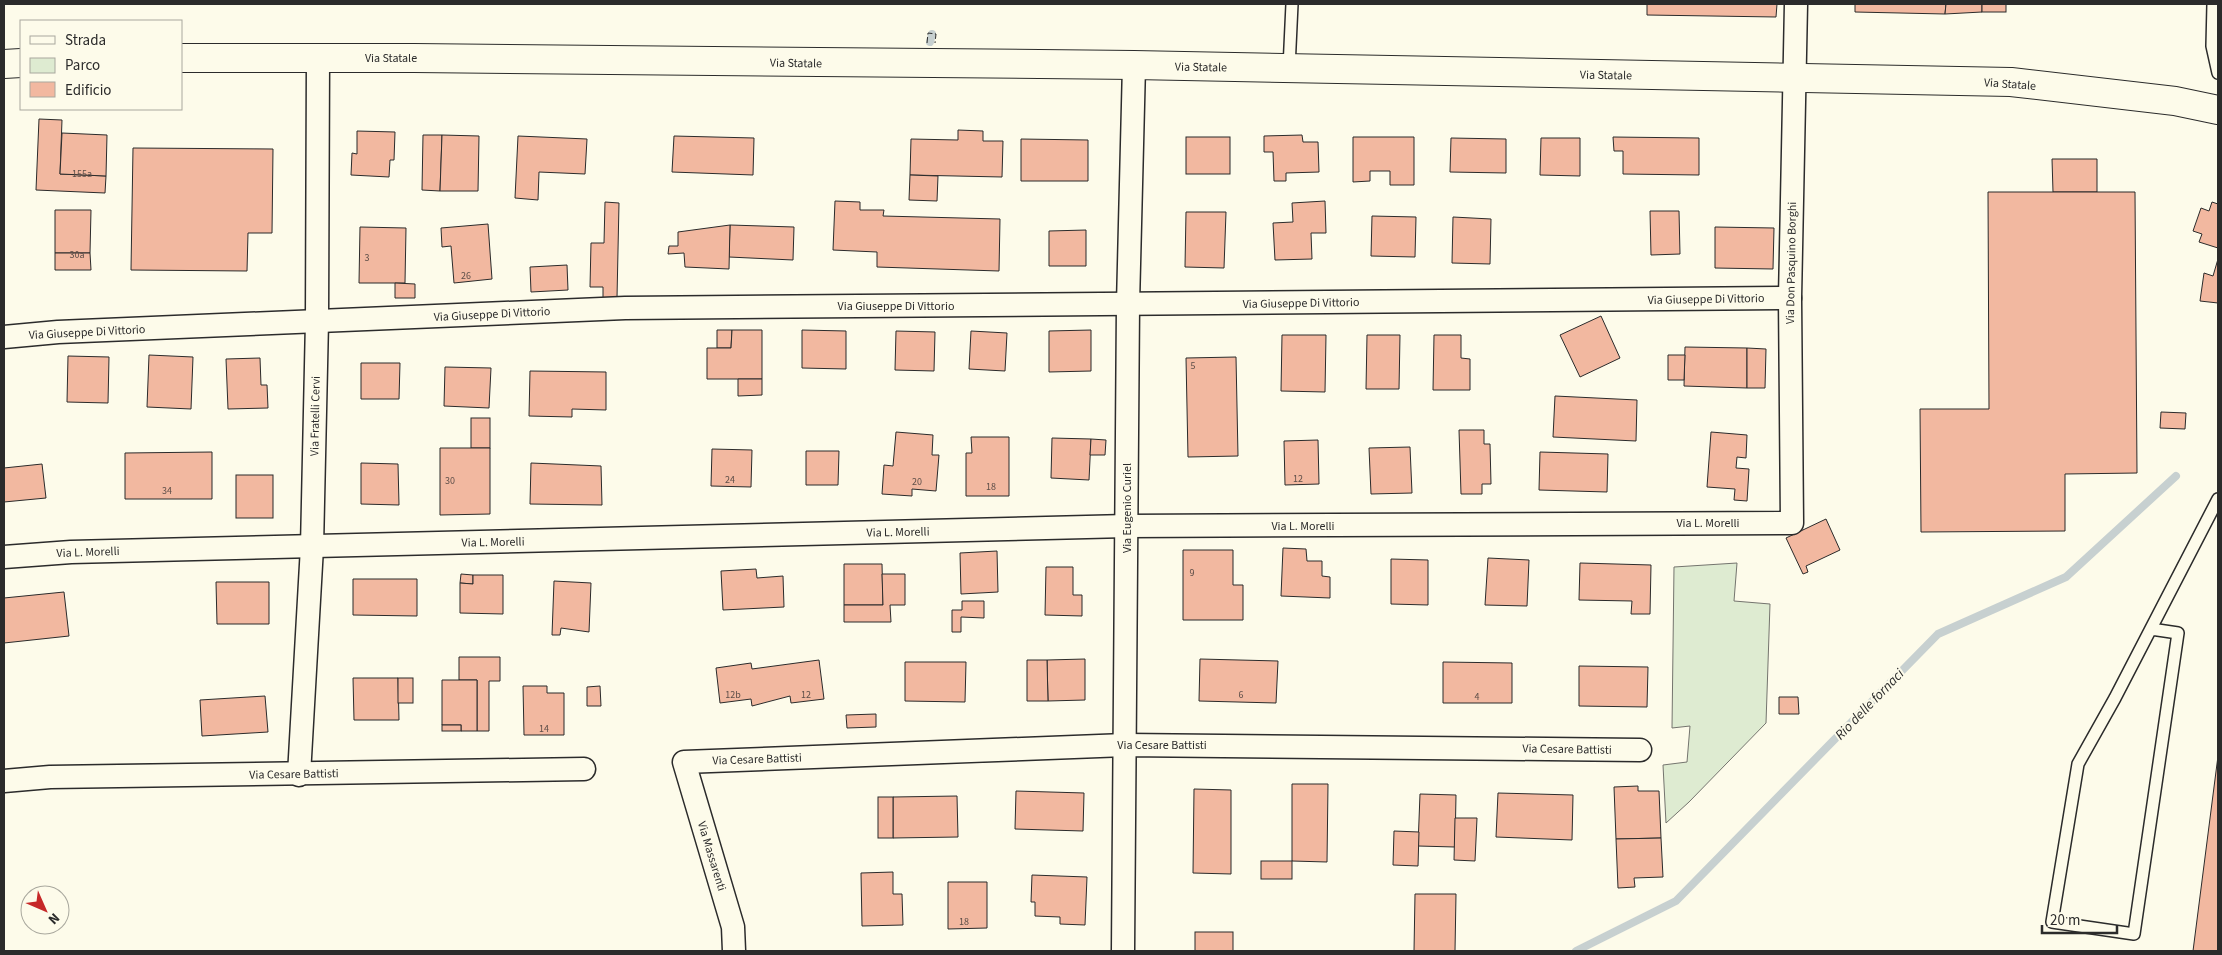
<svg xmlns="http://www.w3.org/2000/svg" width="2222" height="955" viewBox="0 0 2222 955" font-family="'Source Sans 3',sans-serif">
<style>
.green{fill:#deebd1;stroke:#74746e}
.lines{fill:none;stroke-linecap:round;stroke-linejoin:round}
.stream{stroke:#c7d0d0;stroke-width:8}
.building{fill:#f2b8a0;stroke:#2b2b2b}
.service-casing{stroke:#2b2b2b;stroke-width:14}
.minor-casing{stroke:#2b2b2b;stroke-width:25}
.secondary-casing{stroke:#2b2b2b;stroke-width:30}
.service{stroke:#fdfbea;stroke-width:11}
.minor{stroke:#fdfbea;stroke-width:22}
.secondary{stroke:#fdfbea;stroke-width:28}
.fence{stroke:#2b2b2b;stroke-width:1;stroke-dasharray:6 2.5;stroke-linecap:butt}
.labels{text-anchor:middle;stroke-width:4;stroke-linejoin:round;paint-order:stroke}
.number-label{font-size:10px;fill:#5d4e48}
.street-label{font-size:12px;fill:#2b2b2b;stroke:#fdfbea}
.water-label{font-size:14px;font-style:italic;fill:#2b2b2b;stroke:#fdfbea}
</style>
<rect width="100%" height="100%" fill="#fdfbea"/>
<!-- green -->
<path class="green" d="M1737,563L1734,601L1770,604L1766,723L1689,802L1666,823L1663,765L1687,762L1690,726L1672,728L1674,567Z"/>
<g class="lines">
<!-- stream -->
<g class="stream">
<path d="M930,42L932,34"/>
<path d="M1576,951L1676,901L1938,634L2066,577L2176,476"/>
</g>
</g>
<!-- building -->
<g class="building">
<path d="M1647,4H1777L1776,17L1647,15Z"/>
<path d="M1855,4H1946L1945,14L1855,12Z"/>
<path d="M1946,4H1982V12L1945,14Z"/>
<rect x="1982" y="4" width="24" height="8"/>
<path d="M39,119L62,120L60,174L106,176L105,193L36,190Z"/>
<path d="M958,130L983,131V141H1003L1002,177L910,175L911,139L958,140Z"/>
<path d="M357,131L395,132L394,160H390L389,177L351,175L352,153L357,154Z"/>
<path d="M62,133L107,135L106,176L60,174Z"/>
<path d="M423,135H442L440,191L422,190Z"/>
<path d="M442,135L479,136L478,191H440Z"/>
<path d="M1302,135L1303,142H1318L1319,172L1286,173V181H1274L1273,152H1264V136Z"/>
<path d="M518,136L587,139L585,174L539,172L538,200L515,198Z"/>
<path d="M674,136L754,138L753,175L672,172Z"/>
<rect x="1186" y="137" width="44" height="37"/>
<path d="M1353,137H1414V185H1390V171H1370V181L1353,182Z"/>
<path d="M1613,137L1699,138V175L1623,174V151H1614Z"/>
<path d="M1451,138L1506,139V173L1450,172Z"/>
<path d="M1541,138H1580V176L1540,175Z"/>
<path d="M1021,139L1088,140V181H1021Z"/>
<path d="M133,148L273,149L272,233H248L247,271L131,270Z"/>
<path d="M2052,159H2097V192H2053Z"/>
<path d="M910,175L938,176L937,201L909,200Z"/>
<path d="M1988,192H2135L2137,473L2065,474V531L1921,532L1920,409H1989Z"/>
<path d="M835,201L860,202V210H884L883,216L1000,219L999,271L877,267V252L833,250Z"/>
<path d="M1325,201L1326,233H1311L1312,259L1275,260L1273,223L1293,222L1292,203Z"/>
<path d="M605,202L619,203L617,298H603V287H590L591,243H604Z"/>
<path d="M2212,202L2218,204V248L2199,242L2202,234L2193,231L2201,208L2209,211Z"/>
<path d="M55,210H91L90,253H55Z"/>
<path d="M1650,211H1679L1680,254L1651,255Z"/>
<path d="M1186,212H1226L1224,268L1185,267Z"/>
<path d="M1372,216L1416,217L1415,257L1371,256Z"/>
<path d="M1453,217L1491,219L1490,264L1452,263Z"/>
<path d="M488,224L492,279L454,283L451,246L442,247L441,228Z"/>
<path d="M730,225L794,227L793,260L729,257Z"/>
<path d="M730,225L729,269L685,267L684,253L668,254L669,246H678V232Z"/>
<path d="M360,227L406,228L405,283H359Z"/>
<path d="M1715,227L1774,228L1773,269L1715,268Z"/>
<path d="M1086,230V266H1049V231Z"/>
<path d="M55,253H90L91,270H55Z"/>
<path d="M2218,259V303L2200,301L2204,273L2213,276Z"/>
<path d="M567,265L568,290L531,292L530,267Z"/>
<path d="M395,283L415,284V298H395Z"/>
<path d="M1601,316L1620,358L1580,377L1560,335Z"/>
<path d="M717,330H732L731,348H717Z"/>
<path d="M732,330H762V379H707V348H731Z"/>
<path d="M802,330L846,331V369L802,368Z"/>
<path d="M1091,330V371L1049,372V331Z"/>
<path d="M896,331L935,332L934,371L895,370Z"/>
<path d="M971,331L1007,333L1005,371L969,369Z"/>
<path d="M1282,335H1326L1325,392L1281,391Z"/>
<path d="M1367,335H1400L1399,389H1366Z"/>
<path d="M1434,335H1461V358L1470,359V390H1433Z"/>
<path d="M1685,347L1747,348V388L1684,386Z"/>
<path d="M1747,348L1766,349L1765,388H1747Z"/>
<path d="M149,355L193,357L191,409L147,407Z"/>
<path d="M1668,355H1685L1684,380H1668Z"/>
<path d="M68,356L109,357L108,403L67,402Z"/>
<path d="M1236,357L1238,456L1188,457L1186,358Z"/>
<path d="M260,358L261,385H267L268,408L228,409L226,359Z"/>
<path d="M361,363H400L399,399H361Z"/>
<path d="M445,367L491,368L489,408L444,406Z"/>
<path d="M530,371L606,372V410L572,409V417L529,416Z"/>
<path d="M738,379H762V395L738,396Z"/>
<path d="M1555,396L1637,400L1636,441L1553,437Z"/>
<path d="M2161,412L2186,413L2185,429L2160,428Z"/>
<rect x="471" y="418" width="19" height="30"/>
<path d="M1459,430H1484V444H1490L1491,484H1482V494H1461Z"/>
<path d="M896,432L933,435L932,455H939L936,491L912,489V496L882,494L884,465L893,466Z"/>
<path d="M1711,432L1747,435L1746,458L1737,457L1736,468L1749,469L1747,501L1734,500L1735,489L1707,487Z"/>
<path d="M971,437H1009V496H966V453H972Z"/>
<path d="M1052,438L1091,439L1089,480L1051,478Z"/>
<path d="M1091,439L1106,440L1105,455H1090Z"/>
<path d="M1318,440L1319,484L1285,485L1284,441Z"/>
<path d="M1410,447L1412,493L1371,494L1369,448Z"/>
<path d="M440,448H490V514L440,515Z"/>
<path d="M712,449L752,450L751,487L711,486Z"/>
<path d="M806,451H839L838,485H806Z"/>
<path d="M212,452V499H125V453Z"/>
<path d="M1540,452L1608,454L1607,492L1539,490Z"/>
<path d="M361,463L398,464L399,505L361,504Z"/>
<path d="M531,463L601,466L602,505L530,504Z"/>
<path d="M42,464L46,498L4,502V468Z"/>
<rect x="236" y="475" width="37" height="43"/>
<path d="M1826,519L1840,550L1806,566L1808,572L1803,574L1786,538Z"/>
<path d="M1283,548L1306,549L1307,561H1322V576L1330,577V598L1281,596Z"/>
<path d="M1183,550H1233V585H1243V620H1183Z"/>
<path d="M997,551L998,592L961,594L960,553Z"/>
<path d="M1488,558L1529,560L1527,606L1485,605Z"/>
<path d="M1391,559L1428,560V605L1391,604Z"/>
<path d="M1580,563L1651,565L1650,614H1631L1632,601L1579,600Z"/>
<path d="M844,564H882L883,605H844Z"/>
<path d="M1046,567H1073V595H1082V616L1045,615Z"/>
<path d="M756,569L757,578L783,576L784,607L723,610L721,571Z"/>
<path d="M461,574L473,575V584L460,583Z"/>
<path d="M882,574H905V605H890L891,622H844V605H883Z"/>
<path d="M473,575H503V614L460,613V583L473,584Z"/>
<path d="M353,579H417V616L353,615Z"/>
<path d="M554,581L591,583L589,632L561,628L560,635H552Z"/>
<path d="M216,582H269V624H217Z"/>
<path d="M64,592L69,636L4,643V598Z"/>
<path d="M962,601H984V618L961,617V632H952V610H962Z"/>
<path d="M459,657H500V681H489V731H477V680H459Z"/>
<path d="M1085,659V700L1048,701L1047,660Z"/>
<path d="M1200,659L1278,661L1276,703L1199,701Z"/>
<path d="M819,660L824,699L791,703L790,696L752,706L751,699L720,703L716,668L751,663L752,669Z"/>
<path d="M1027,660H1047L1048,701H1027Z"/>
<path d="M905,662H966L965,702L905,701Z"/>
<path d="M1443,662L1512,663V703H1443Z"/>
<path d="M1579,666L1648,667L1647,707L1579,706Z"/>
<path d="M353,678H398L399,720H354Z"/>
<rect x="398" y="678" width="15" height="25"/>
<path d="M442,680H477V731H461V725H442Z"/>
<path d="M523,686H547V693H564V735H524Z"/>
<path d="M600,686L601,706H587V687Z"/>
<path d="M265,696L268,732L202,736L200,700Z"/>
<path d="M1779,697H1798L1799,714H1779Z"/>
<path d="M876,714V727L847,728L846,715Z"/>
<rect x="442" y="725" width="19" height="6"/>
<path d="M2218,756V951H2193Z"/>
<path d="M1292,784H1328L1327,862L1292,861Z"/>
<path d="M1638,786V791H1659L1661,838L1616,839L1614,787Z"/>
<path d="M1194,789L1231,790V874L1193,873Z"/>
<path d="M1016,791L1084,793L1083,831L1015,829Z"/>
<path d="M1498,793L1573,795L1572,840L1496,837Z"/>
<path d="M1420,794L1456,795L1455,847L1418,846Z"/>
<path d="M957,796L958,837L893,838V797Z"/>
<rect x="878" y="797" width="15" height="41"/>
<path d="M1455,818H1477L1475,861L1454,860Z"/>
<path d="M1394,831L1419,832L1418,866L1393,865Z"/>
<path d="M1661,838L1663,877L1634,878L1635,887L1618,888L1616,839Z"/>
<rect x="1261" y="861" width="31" height="18"/>
<path d="M893,872V894H902L903,925L862,926L861,873Z"/>
<path d="M1032,875L1087,877L1085,925L1060,924V917L1035,916V902H1031Z"/>
<path d="M948,882H987V928L948,929Z"/>
<path d="M1415,894H1456L1455,951H1414Z"/>
<rect x="1195" y="932" width="38" height="19"/>
</g>
<g class="lines">
<defs>
<g id="service">
<path d="M2213,4L2212,46L2218,73"/>
<path d="M1289,68L1292,4"/>
<path d="M2151,629L2178,633L2134,934L2052,922L2078,764L2115,698L2218,499"/>
</g>
<g id="minor">
<path d="M4,337L58,332L625,308L1790,298"/>
<path d="M4,557L71,552L1127,526L1792,523L1790,298L1796,4"/>
<path d="M299,775L312,547L317,321L318,58"/>
<path d="M4,781L50,777L584,769"/>
<path d="M734,951L733,927L684,762L1125,745L1640,750"/>
<path d="M1123,951L1128,304L1134,65"/>
</g>
<g id="secondary">
<path d="M181,58H414L1134,65L2011,82L2175,101L2218,110"/>
<path d="M4,64L21,63"/>
</g>
</defs>
<!-- service casing -->
<use href="#service" class="service-casing"/>
<!-- minor casing -->
<use href="#minor" class="minor-casing"/>
<!-- secondary casing -->
<use href="#secondary" class="secondary-casing"/>
<!-- service -->
<use href="#service" class="service"/>
<!-- minor -->
<use href="#minor" class="minor"/>
<!-- secondary -->
<use href="#secondary" class="secondary"/>
<!-- fence -->
<path class="fence" d="M927,43L928,33L936,34L935,43"/>
</g>
<g class="labels">
<!-- number labels -->
<g class="number-label">
<text x="82" y="177">155a</text>
<text x="77" y="258">30a</text>
<text x="367" y="261">3</text>
<text x="466" y="279">26</text>
<text x="1193" y="369">5</text>
<text x="1298" y="482">12</text>
<text x="730" y="483">24</text>
<text x="450" y="484">30</text>
<text x="917" y="485">20</text>
<text x="991" y="490">18</text>
<text x="167" y="494">34</text>
<text x="1192" y="576">9</text>
<text x="733" y="698">12b</text>
<text x="806" y="698">12</text>
<text x="1241" y="698">6</text>
<text x="1477" y="700">4</text>
<text x="544" y="732">14</text>
<text x="964" y="925">18</text>
</g>
<!-- street labels -->
<g class="street-label">
<text x="391" y="62">Via Statale</text>
<text transform="translate(796 63) rotate(1)" y="4">Via Statale</text>
<text transform="translate(1201 67) rotate(1)" y="4">Via Statale</text>
<text transform="translate(1606 75) rotate(1)" y="4">Via Statale</text>
<text transform="translate(2010 84) rotate(4)" y="4">Via Statale</text>
<text transform="translate(1791 263) rotate(-89)" y="4">Via Don Pasquino Borghi</text>
<text transform="translate(1706 299) rotate(-1)" y="4">Via Giuseppe Di Vittorio</text>
<text transform="translate(1301 303) rotate(-1)" y="4">Via Giuseppe Di Vittorio</text>
<text x="896" y="310">Via Giuseppe Di Vittorio</text>
<text transform="translate(492 314) rotate(-3)" y="4">Via Giuseppe Di Vittorio</text>
<text transform="translate(87 332) rotate(-3)" y="4">Via Giuseppe Di Vittorio</text>
<text transform="translate(315 416) rotate(-89)" y="4">Via Fratelli Cervi</text>
<text transform="translate(1127 508) rotate(-90)" y="4">Via Eugenio Curiel</text>
<text x="1708" y="527">Via L. Morelli</text>
<text x="1303" y="530">Via L. Morelli</text>
<text transform="translate(898 532) rotate(-1)" y="4">Via L. Morelli</text>
<text transform="translate(493 542) rotate(-1)" y="4">Via L. Morelli</text>
<text transform="translate(88 552) rotate(-2)" y="4">Via L. Morelli</text>
<text x="1162" y="749">Via Cesare Battisti</text>
<text transform="translate(1567 749) rotate(1)" y="4">Via Cesare Battisti</text>
<text transform="translate(757 759) rotate(-2)" y="4">Via Cesare Battisti</text>
<text transform="translate(294 774) rotate(-1)" y="4">Via Cesare Battisti</text>
<text transform="translate(712 856) rotate(73)" y="4">Via Massarenti</text>
</g>
<!-- water labels -->
<g class="water-label">
<text transform="translate(1869 704) rotate(-46)" y="5">Rio delle fornaci</text>
</g>
</g>
<!-- border -->
<rect width="2222" height="955" fill="none" stroke="#2b2b2b" stroke-width="10"/>
<!-- legend -->
<rect x="20" y="20" width="162" height="90" fill="#fdfbea" stroke="#a9a89e"/>
<rect x="30" y="36" width="25" height="8" fill="#fdfbea" stroke="#a9a89e"/>
<text x="65" y="45" font-size="15" fill="#2b2b2b">Strada</text>
<rect x="30" y="58" width="25" height="15" fill="#deebd1" stroke="#a9a89e"/>
<text x="65" y="70" font-size="15" fill="#2b2b2b">Parco</text>
<rect x="30" y="82" width="25" height="15" fill="#f2b8a0" stroke="#a9a89e"/>
<text x="65" y="95" font-size="15" fill="#2b2b2b">Edificio</text>
<!-- north arrow -->
<g transform="translate(45 910) rotate(135)"><circle r="24" fill="#fdfbea" stroke="#a9a89e"/>
<path d="M0-4L9 19L0 12L-9 19Z" fill="#c62828"/>
<text y="-8" font-size="14" font-weight="bold" text-anchor="middle" fill="#2b2b2b">N</text>
</g>
<!-- scale -->
<path d="M2042 925v8h75v-8" fill="none" stroke="#2b2b2b" stroke-width="2.5"/>
<text x="2050" y="925" font-size="15" fill="#2b2b2b" stroke="#fdfbea" stroke-width="4" paint-order="stroke">20 m</text>
</svg>
